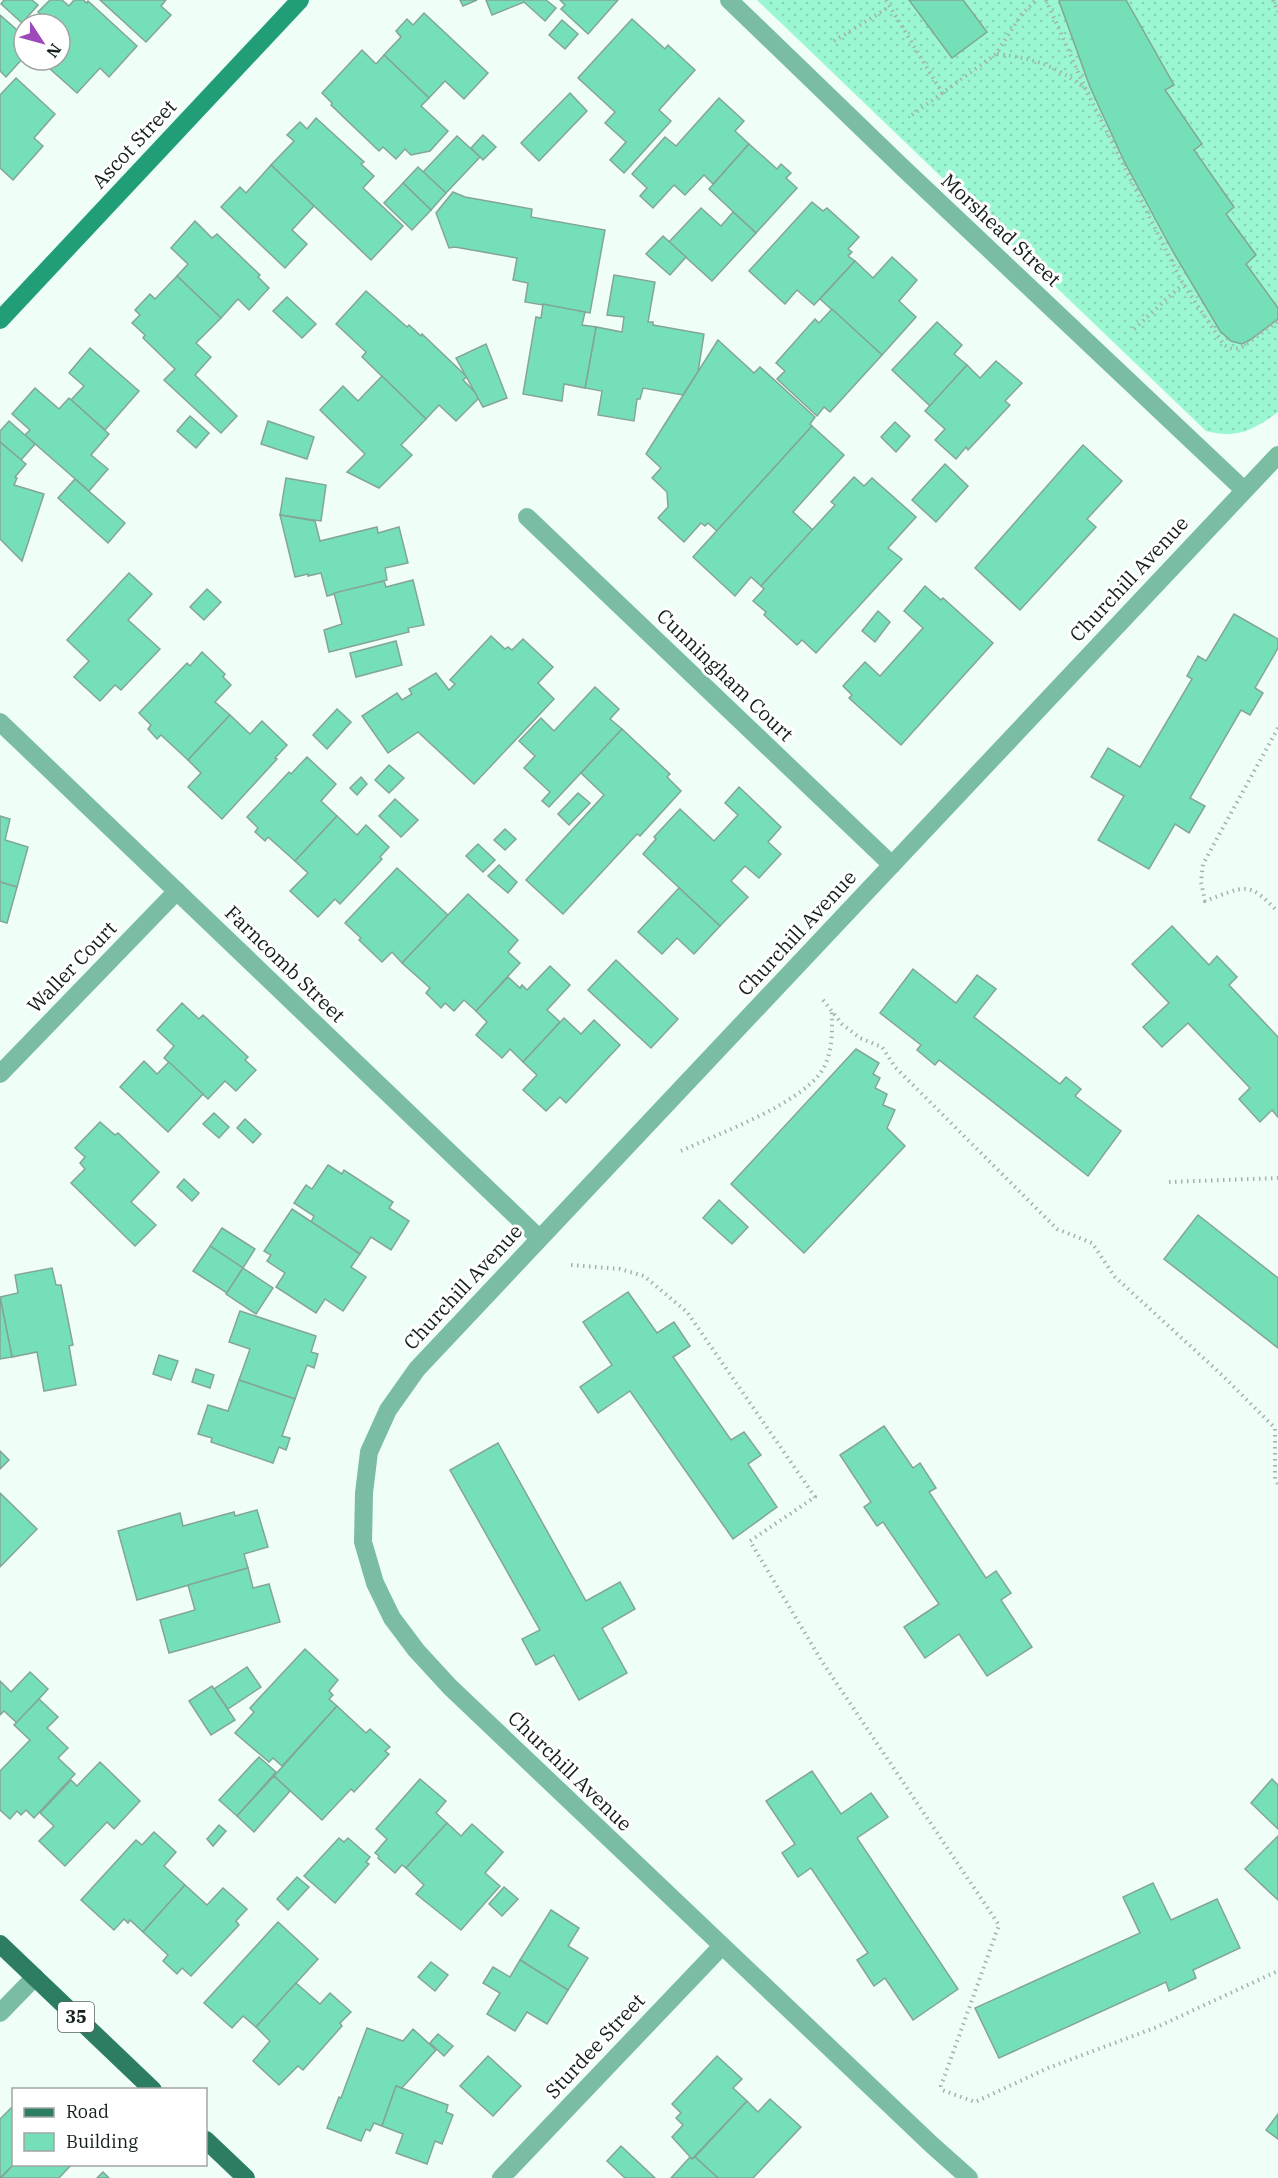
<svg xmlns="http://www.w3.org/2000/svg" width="1278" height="2178" viewBox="0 0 1278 2178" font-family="'IBM Plex Serif',serif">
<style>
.grass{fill:url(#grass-dots)}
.building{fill:#75e0b8;stroke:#83a596;stroke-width:1.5}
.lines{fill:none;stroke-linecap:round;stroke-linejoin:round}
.path{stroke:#a4b1ac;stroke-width:4;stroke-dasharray:1.5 4.5;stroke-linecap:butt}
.lane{stroke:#7abda2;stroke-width:18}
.street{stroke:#7abda2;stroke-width:18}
.secondary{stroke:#219e78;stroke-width:18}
.primary{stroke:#2d7d62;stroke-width:18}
.labels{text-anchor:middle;stroke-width:6;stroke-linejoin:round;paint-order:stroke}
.shield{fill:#fff;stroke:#59625f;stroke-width:1.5}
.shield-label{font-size:18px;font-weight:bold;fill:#121f1a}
.street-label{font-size:20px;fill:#121f1a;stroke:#fff}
</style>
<defs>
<pattern id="grass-dots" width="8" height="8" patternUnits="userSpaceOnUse" patternTransform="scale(1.5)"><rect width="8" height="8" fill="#9af7d2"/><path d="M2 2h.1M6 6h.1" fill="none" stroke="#84d3b4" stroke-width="1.8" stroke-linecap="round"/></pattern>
</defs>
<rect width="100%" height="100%" fill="#f0fef8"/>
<!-- grass -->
<path class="grass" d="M757,0H1278V412C1254,430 1236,439 1206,431Z"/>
<!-- building -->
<g class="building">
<path d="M4,0H32L38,5L22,23L1,4Z"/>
<path d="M50,0H62L69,6L74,0H83L87,3L88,1L137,46L109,77L100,68L77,93L40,60H60V24H52L38,12Z"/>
<path d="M100,0H166L161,6L171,15L146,42Z"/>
<path d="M460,0H477L463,6Z"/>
<path d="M486,0H546L556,8L545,21L524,2L492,15Z"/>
<path d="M560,0H618L588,34L561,9L565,5Z"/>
<path d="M909,0H963L987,32L952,58Z"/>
<path d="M1061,0H1126L1174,85L1165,90L1202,144L1194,150L1234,207L1226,214L1256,255L1246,264L1278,308V319L1250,340L1242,344L1231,341L1220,331L1172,250L1124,161L1090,87L1059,1Z"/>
<path d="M424,13L488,73L464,99L445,81L429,98L384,55L401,37L396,31L407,19L413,25Z"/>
<path d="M0,15L24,36V57L6,77L0,71Z"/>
<path d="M632,19L665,49L668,45L695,70L659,110L671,121L624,173L610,160L626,142L605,123L615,112L578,78Z"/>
<path d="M562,20L578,34L565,49L549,35Z"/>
<path d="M362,50L376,64L384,55L429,98L421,106L448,131L430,151L411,155L405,149L396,159L383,147L379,151L331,105L332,103L322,93Z"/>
<path d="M16,78L55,114L34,138L43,146L13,180L0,168V95Z"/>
<path d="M570,93L587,111L539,161L521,143Z"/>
<path d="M719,98L744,121L735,131L749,144L713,184L704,175L685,195L674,185L653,208L640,196L647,188L632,174L665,137L676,146Z"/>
<path d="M316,118L364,162L361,164L374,176L363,188L403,226L371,260L271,165L294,141L287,135L300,122L307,129Z"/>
<path d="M483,135L496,147L483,160L471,148Z"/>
<path d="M457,136L480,157L446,193L423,172Z"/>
<path d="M749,144L777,169L781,164L791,173L786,178L797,188L756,233L709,189Z"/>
<path d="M271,165L314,206L292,230L307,244L285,268L221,207L240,187L246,193Z"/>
<path d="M418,167L446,193L431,210L403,183Z"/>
<path d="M403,183L431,210L412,230L384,203Z"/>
<path d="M453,192L465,197L532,209L531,217L605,230L590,313L525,302L528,283L513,280L517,258L455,247L449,248L436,213Z"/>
<path d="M812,202L823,211L827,208L859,237L848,249L852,252L848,256L855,261L814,305L797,290L785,304L749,271Z"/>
<path d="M701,208L721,226L733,212L756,233L712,281L669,242Z"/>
<path d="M195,221L212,238L217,234L260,275L258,277L269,288L249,310L238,299L221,318L177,276L188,264L171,248Z"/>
<path d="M663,236L686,257L670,275L646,254Z"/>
<path d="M892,257L917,280L899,301L916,317L882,355L820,299L855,261L873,278Z"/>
<path d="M614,275L655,282L648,322H653V325L704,334L698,372L683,395L643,388L640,399H637L634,421L598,415L602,391L585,388L596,327L622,332L624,317L607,315Z"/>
<path d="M177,276L221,318L196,343L211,357L195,375L237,416L221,433L164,380L175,369L143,338L145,335L132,323L140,315L135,310L150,294L155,299Z"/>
<path d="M366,291L407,327L409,325L421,336L422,334L467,377L463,380L475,392L479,398L456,421L439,405L426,419L362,357L366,352L336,324Z"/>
<path d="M287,297L316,324L302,338L273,311Z"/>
<path d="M543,304L585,312L582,325L596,327L585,388L564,384L562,401L523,394L536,317L541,318Z"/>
<path d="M832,309L882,355L830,412L824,407L817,416L777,379L785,371L776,363L815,319L819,323Z"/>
<path d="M937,322L962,345L954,354L967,365L930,406L892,370Z"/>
<path d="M718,340L754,373L760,367L815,417L810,424L812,426L717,531L708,523L705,526L701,523L684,542L658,518L668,507L667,492L652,478L661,468L646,454Z"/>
<path d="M486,344L507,398L483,407L456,358Z"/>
<path d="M90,348L139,391L105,430L71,400L84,386L69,373Z"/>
<path d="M996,361L1022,383L1005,401L1010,405L968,450L966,447L956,459L935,440L945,429L925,411L967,365L980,378Z"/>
<path d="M382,376L426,419L401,445L412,455L379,488L347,472L365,454L320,410L343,386L358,401Z"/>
<path d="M35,388L59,409L69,398L109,434L91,455L108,469L89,491L25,435L30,430L12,414Z"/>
<path d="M190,416L209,433L196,448L177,431Z"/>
<path d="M9,421L35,444L21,460L0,442V431Z"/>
<path d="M268,421L314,437L307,459L261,444Z"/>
<path d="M895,422L910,436L896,452L881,437Z"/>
<path d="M812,426L844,455L793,512L813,530L761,586L751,577L735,596L693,557Z"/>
<path d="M0,442L26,464L15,477L17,478L14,485L44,494L22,561L0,539Z"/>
<path d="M1083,445L1122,481L1087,519L1096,527L1020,610L975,568Z"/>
<path d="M945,464L968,486L936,522L912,500Z"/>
<path d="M854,477L864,486L872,478L916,517L888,548L902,559L816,653L802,640L797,645L764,615L766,612L753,601L764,589L761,586L835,505L831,502Z"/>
<path d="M286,478L326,485L321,521L280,515Z"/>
<path d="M75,479L125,523L108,543L58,498Z"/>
<path d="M280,515L315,521L320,541L377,527L378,533L399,527L408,563L385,568L387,580L327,596L321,573L308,576V574L295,577Z"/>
<path d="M129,573L152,594L128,620L160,649L121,690L115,685L100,701L74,677L89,661L67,640Z"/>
<path d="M413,580L424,625L408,628L409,632L329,652L324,630L342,624L334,593L384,581L386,587Z"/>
<path d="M925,586L941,600L943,598L993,643L901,745L849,698L852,695L843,686L865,662L880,676L923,628L904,611Z"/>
<path d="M207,589L221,602L204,620L190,607Z"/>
<path d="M878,611L890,622L875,642L862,631Z"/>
<path d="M1234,614L1278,639V648L1255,688L1263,693L1250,715L1241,710L1190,798L1205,806L1189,833L1175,824L1149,869L1098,840L1124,796L1091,777L1108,748L1140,767L1192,679L1187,676L1198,656L1206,661Z"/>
<path d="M491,636L505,649L508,647L512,650L523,639L553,667L538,683L554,699L474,784L418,732L388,753L362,716L397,693L402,700L412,694L409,689L436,673L449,690L455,684L450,680Z"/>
<path d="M396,641L402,665L356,677L350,653Z"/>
<path d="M202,652L225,674L223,677L231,685L215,702L230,715L188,760L161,735L157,739L148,729L151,725L139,713L187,663L190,666Z"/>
<path d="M595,687L619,709L610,719L622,729L549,807L542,801L550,792L524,768L535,756L519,741L541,718L554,731Z"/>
<path d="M337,709L351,722L327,749L313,735Z"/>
<path d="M230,715L250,734L262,721L287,745L275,758L277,759L222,819L188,787L201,773L188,760Z"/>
<path d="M622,729L670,774L667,777L681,791L640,836L637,834L563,914L526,880L604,795L581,773Z"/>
<path d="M307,757L336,784L321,801L337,816L295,861L268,837L265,841L255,832L258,828L247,817L289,772L291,774Z"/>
<path d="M389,765L404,778L389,793L375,780Z"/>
<path d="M361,777L367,784L357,795L350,788Z"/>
<path d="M739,787L781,827L768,842L781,854L759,878L745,866L731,881L748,897L720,926L643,854L656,839L654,837L680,809L714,841L738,815L725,803Z"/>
<path d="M578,793L590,803L569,825L558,814Z"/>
<path d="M395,799L418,820L401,837L379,816Z"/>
<path d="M0,816L10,819L5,840L28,847L17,887L0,882Z"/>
<path d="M337,816L357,835L366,825L389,847L380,857L382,859L340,904L335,899L318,917L290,891L308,873L295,861Z"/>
<path d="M505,829L516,839L505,850L494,840Z"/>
<path d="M478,844L495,860L483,872L466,856Z"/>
<path d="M499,865L517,882L508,893L488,876Z"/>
<path d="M397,868L448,915L402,963L392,952L382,962L359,940L361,938L345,923Z"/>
<path d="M0,882L17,887L7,923L0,921Z"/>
<path d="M679,888L720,926L694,954L677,938L662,954L638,932Z"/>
<path d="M468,894L518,940L508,952L520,963L476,1011L464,1000L454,1011L445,1003L441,1008L426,993L430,988L402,963Z"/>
<path d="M1172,926L1209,965L1217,956L1237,977L1229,985L1278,1037V1117L1272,1110L1260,1122L1239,1099L1250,1088L1188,1023L1162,1047L1143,1027L1169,1003L1132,964Z"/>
<path d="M616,960L678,1019L651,1048L588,990Z"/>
<path d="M550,966L570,985L547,1010L560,1022L523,1062L510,1049L502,1058L476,1035L487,1022L476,1011L508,977L520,988L522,985L527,990Z"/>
<path d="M913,969L956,1003L977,975L996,989L974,1017L1060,1084L1066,1077L1081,1089L1075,1096L1121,1131L1088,1176L939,1060L935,1065L917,1050L921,1045L880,1013Z"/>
<path d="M182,1003L199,1019L203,1015L248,1057L245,1060L256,1070L236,1091L225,1081L208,1099L164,1058L174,1046L157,1030Z"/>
<path d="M564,1018L581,1034L594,1020L620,1045L566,1103L560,1097L546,1111L523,1090L537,1075L523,1062Z"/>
<path d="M856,1049L879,1063L873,1074L880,1078L875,1088L887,1094L883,1105L895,1110L887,1128L905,1146L804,1253L731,1184Z"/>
<path d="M144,1061L157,1074L169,1062L203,1094L168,1132L120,1087Z"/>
<path d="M214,1113L229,1127L219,1138L203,1124Z"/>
<path d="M245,1119L261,1134L253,1143L237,1128Z"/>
<path d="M100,1122L115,1135L118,1133L159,1172L131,1202L156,1225L135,1246L71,1183L85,1169L80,1163L85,1157L75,1148Z"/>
<path d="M328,1165L342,1174L344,1170L393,1202L389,1208L409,1221L391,1250L371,1237L360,1254L311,1222L314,1216L294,1203L306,1185L312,1189Z"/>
<path d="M184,1179L199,1193L192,1201L177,1187Z"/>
<path d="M719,1200L748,1227L732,1244L703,1218Z"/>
<path d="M292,1209L360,1254L351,1267L366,1277L343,1311L325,1299L316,1313L276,1287L285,1273L267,1261L271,1255L264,1251Z"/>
<path d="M1198,1215L1278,1278V1348L1164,1259Z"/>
<path d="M222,1228L255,1249L243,1268L210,1246Z"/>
<path d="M210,1246L243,1268L227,1293L193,1271Z"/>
<path d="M52,1268L56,1285H61L73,1345L69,1346L76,1385L44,1391L37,1352L12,1357L0,1297L18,1293L15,1275Z"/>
<path d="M243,1268L273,1288L256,1314L226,1294Z"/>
<path d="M628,1292L657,1333L674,1322L690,1346L673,1357L731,1440L744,1432L761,1455L748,1464L777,1507L733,1539L630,1391L598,1413L580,1387L612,1365L583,1322Z"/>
<path d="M0,1297L12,1357L0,1359Z"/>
<path d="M240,1311L316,1336L311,1352L318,1354L314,1368L307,1365L295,1399L239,1380L250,1349L229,1342Z"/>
<path d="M159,1355L178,1361L171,1380L153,1374Z"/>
<path d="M196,1369L214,1375L210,1388L192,1382Z"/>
<path d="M239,1380L295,1399L282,1436L290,1438L286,1450L279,1447L273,1463L211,1442L212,1438L198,1434L208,1405L228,1411Z"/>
<path d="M884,1426L913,1468L920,1463L936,1488L929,1492L986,1578L996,1571L1011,1593L1001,1600L1032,1647L987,1676L959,1634L925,1658L904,1627L939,1604L883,1522L877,1526L864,1507L871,1502L840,1455Z"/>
<path d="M498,1443L586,1601L620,1582L635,1609L602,1628L627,1673L579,1700L554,1655L536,1665L522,1639L540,1630L450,1470Z"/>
<path d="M0,1451L9,1460L0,1469Z"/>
<path d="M0,1493L37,1529L0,1567Z"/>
<path d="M257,1510L268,1547L244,1554L248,1568L137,1600L118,1531L180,1513L183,1526L234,1512L235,1516Z"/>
<path d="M248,1568L253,1588L269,1584L280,1622L169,1653L160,1620L195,1610L188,1585Z"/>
<path d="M305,1649L338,1680L329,1691L333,1695L329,1699L337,1706L282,1766L273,1758L269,1762L235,1733L254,1712L250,1708Z"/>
<path d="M247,1667L261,1687L228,1709L214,1689Z"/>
<path d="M30,1672L48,1689L17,1723L4,1711L0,1715V1681L11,1692Z"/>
<path d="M212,1686L235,1720L211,1735L189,1701Z"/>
<path d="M39,1699L58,1717L47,1728L68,1748L58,1758L75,1774L34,1818L26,1810L21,1815L17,1811L10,1819L0,1810V1771L30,1740L14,1725Z"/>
<path d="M337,1706L366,1733L370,1729L390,1747L385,1751L389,1754L354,1792L351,1789L322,1820L274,1776Z"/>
<path d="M259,1757L276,1772L237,1816L219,1800Z"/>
<path d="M100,1762L140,1801L114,1829L107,1822L65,1866L39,1841L54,1826L40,1813L71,1780L77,1786Z"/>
<path d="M812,1771L841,1814L871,1793L888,1817L857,1838L958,1989L913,2020L885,1978L874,1986L857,1960L868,1953L811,1868L798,1877L782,1853L795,1844L766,1801Z"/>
<path d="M274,1776L290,1791L254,1832L237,1816Z"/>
<path d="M420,1779L446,1801L436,1813L447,1823L406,1868L402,1865L395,1873L378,1858L379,1856L375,1853L387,1839L376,1829Z"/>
<path d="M1272,1779L1278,1785V1829L1251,1803Z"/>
<path d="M447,1823L461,1836L472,1824L503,1852L485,1873L500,1886L461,1930L416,1894L424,1885L406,1868Z"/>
<path d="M219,1825L226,1831L213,1846L207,1839Z"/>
<path d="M154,1832L176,1852L164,1866L185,1885L143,1932L130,1920L128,1923L124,1919L114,1930L81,1900L136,1840L142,1845Z"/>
<path d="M1278,1836V1900L1245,1869Z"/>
<path d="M339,1838L344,1842L348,1838L370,1857L366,1862L369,1864L335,1903L304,1876Z"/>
<path d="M297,1877L309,1887L288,1910L277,1899Z"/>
<path d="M1153,1883L1171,1920L1217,1899L1240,1948L1193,1970L1196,1978L1169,1991L1166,1982L999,2058L975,2008L1140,1933L1123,1897Z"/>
<path d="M185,1885L207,1905L223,1888L247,1909L236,1921L239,1925L191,1976L182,1968L177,1974L163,1961L168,1955L143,1932Z"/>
<path d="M504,1887L518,1899L502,1916L489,1904Z"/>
<path d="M551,1910L579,1928L568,1946L588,1958L568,1990L520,1960Z"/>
<path d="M278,1922L318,1959L256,2027L243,2016L232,2028L204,2003Z"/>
<path d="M520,1960L568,1990L547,2024L527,2012L515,2031L487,2014L500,1993L483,1983L493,1967L510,1977Z"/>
<path d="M431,1962L448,1975L435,1991L418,1977Z"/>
<path d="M296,1983L320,2004L330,1993L351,2012L340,2023L342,2026L303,2070L298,2066L279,2085L253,2061L270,2041L256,2027Z"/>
<path d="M367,2028L403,2041L413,2029L436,2050L402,2088L396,2086L382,2126L374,2123L370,2131L366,2129L361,2141L327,2128L339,2097L341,2098Z"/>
<path d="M438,2034L453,2046L444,2056L430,2043Z"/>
<path d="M488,2056L521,2086L493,2116L460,2086Z"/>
<path d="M717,2056L742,2079L733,2088L747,2101L692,2159L672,2137L683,2125L676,2118L681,2113L672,2104Z"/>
<path d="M396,2086L448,2105L446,2112L453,2115L442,2144L435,2141L427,2164L396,2153L403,2134L382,2126Z"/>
<path d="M770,2099L801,2127L753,2178H718L695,2157L747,2101L758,2112Z"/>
<path d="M14,2105V2164L0,2178V2119Z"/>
<path d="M1278,2114V2139L1266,2130Z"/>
<path d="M621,2146L655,2178H625L607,2161Z"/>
<path d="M690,2157L692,2159L695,2157L718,2178H671Z"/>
<path d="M14,2164H72L59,2178H1Z"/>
<path d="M103,2172L109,2178H97Z"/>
</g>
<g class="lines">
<!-- path -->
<g class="path">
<path d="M886,0L943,94"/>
<path d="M1046,0L1086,90L1183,284L1224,345L1232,349L1241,348L1278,321"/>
<path d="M1273,0L1278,12"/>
<path d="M834,41L889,7"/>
<path d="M997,54C1037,59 1054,65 1086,89"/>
<path d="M912,115L996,54L1021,15L1036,0"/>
<path d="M1134,329L1183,284"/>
<path d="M1278,728L1203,864L1201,882L1205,901C1245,887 1247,879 1278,912"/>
<path d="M823,1000L842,1024L860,1038L882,1047L895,1067L1057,1229L1092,1243L1115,1277L1222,1375L1275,1428V1479L1278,1484"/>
<path d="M681,1151C717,1134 810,1101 825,1065C833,1047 832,1030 832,1011"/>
<path d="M1169,1182L1278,1178"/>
<path d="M571,1265L620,1269L644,1276L687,1312L815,1497L750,1541L821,1660L999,1925L941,2086L942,2090L975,2102L1048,2068L1157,2027L1278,1971"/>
</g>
<!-- lane -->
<path class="lane" d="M0,2013L35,1977"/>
<!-- street -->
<g class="street">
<path d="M729,0L901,166L1244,490"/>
<path d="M527,517L892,865"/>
<path d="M0,722L539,1238"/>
<path d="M0,1074L177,891"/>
<path d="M501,2178L722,1946"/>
<path d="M969,2178L932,2145L450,1687L416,1650L392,1618L375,1583L363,1542L364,1493L369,1452L388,1410L417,1369L1278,455"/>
</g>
<!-- secondary -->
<path class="secondary" d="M0,320L300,0"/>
<!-- primary -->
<g class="primary">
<path d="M0,1944L153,2090"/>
<path d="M206,2140L246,2178"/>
</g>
</g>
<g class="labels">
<!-- shield labels -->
<rect class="shield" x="58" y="2002" width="36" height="30" rx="4.5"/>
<g class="shield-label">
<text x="76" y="2023">35</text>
</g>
<!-- street labels -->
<g class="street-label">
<text transform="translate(134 144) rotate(-47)" y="7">Ascot Street</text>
<text transform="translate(1001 230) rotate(43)" y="7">Morshead Street</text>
<text transform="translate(1129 579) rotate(-47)" y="7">Churchill Avenue</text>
<text transform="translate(725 675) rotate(44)" y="7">Cunningham Court</text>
<text transform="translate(797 933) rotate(-47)" y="7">Churchill Avenue</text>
<text transform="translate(285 964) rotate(44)" y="7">Farncomb Street</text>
<text transform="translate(72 967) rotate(-46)" y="7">Waller Court</text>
<text transform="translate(463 1287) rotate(-47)" y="7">Churchill Avenue</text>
<text transform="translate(570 1771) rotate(44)" y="7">Churchill Avenue</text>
<text transform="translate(595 2046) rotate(-47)" y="7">Sturdee Street</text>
</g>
</g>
<!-- legend -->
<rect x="12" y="2088" width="195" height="78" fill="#ffffff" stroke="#a0a5a3" stroke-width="1.5"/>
<rect x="24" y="2108" width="30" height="9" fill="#2d7d62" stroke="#a0a5a3" stroke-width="1.5"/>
<text x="66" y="2118" font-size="18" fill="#121f1a">Road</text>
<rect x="24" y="2133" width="30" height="18" fill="#75e0b8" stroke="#a0a5a3" stroke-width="1.5"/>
<text x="66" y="2148" font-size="18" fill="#121f1a">Building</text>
<!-- north arrow -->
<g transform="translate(42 42) rotate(126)"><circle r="28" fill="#ffffff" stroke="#a0a5a3" stroke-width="1.5"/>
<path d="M0-4.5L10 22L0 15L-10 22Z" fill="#9d49b7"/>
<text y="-9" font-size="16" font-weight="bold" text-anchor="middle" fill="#121f1a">N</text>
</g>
</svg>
